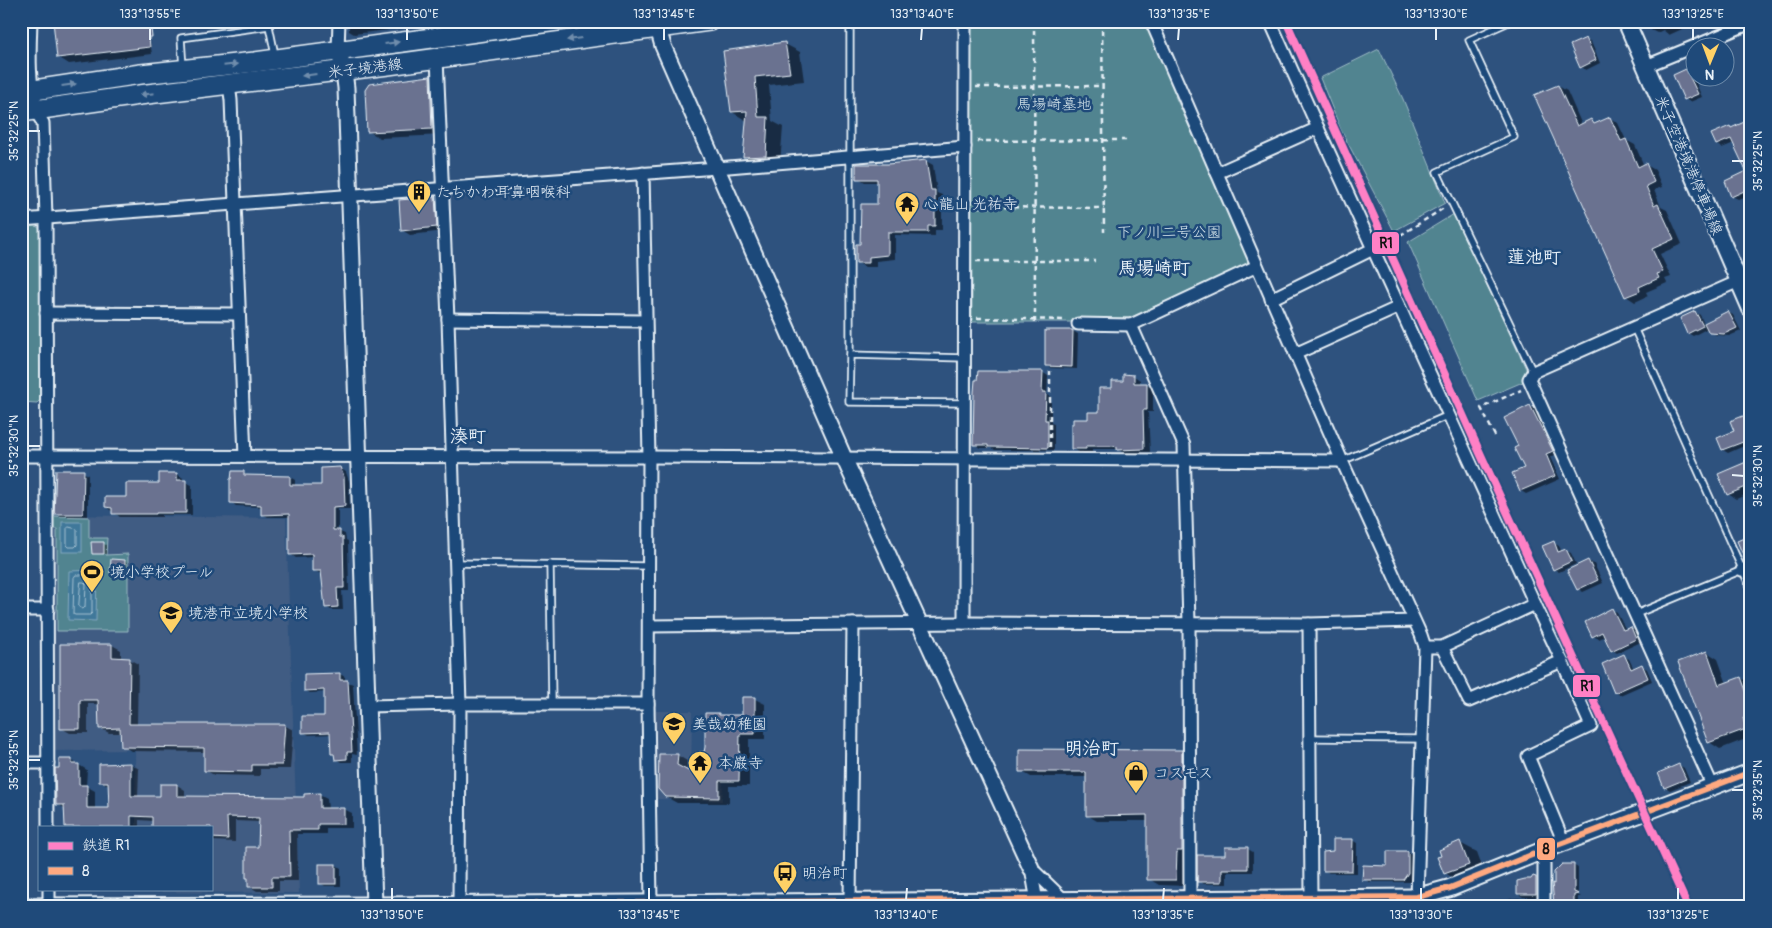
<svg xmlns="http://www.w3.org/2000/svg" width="1772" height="928" viewBox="0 0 1772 928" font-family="Pangolin,'Klee One',sans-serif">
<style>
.built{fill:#405c83}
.green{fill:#518490;stroke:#9cbac4}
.water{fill:#40789a;stroke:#83a8c0}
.shadow{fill:#0007}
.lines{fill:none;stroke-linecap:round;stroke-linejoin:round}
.shore{stroke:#a5c1d2;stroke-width:1}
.stream{stroke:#83a8c0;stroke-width:4.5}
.building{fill:#6b7290;stroke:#e8f1f8}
.service-casing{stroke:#e8f1f8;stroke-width:9}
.minor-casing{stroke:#e8f1f8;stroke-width:15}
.tertiary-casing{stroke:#e8f1f8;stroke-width:19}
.secondary-casing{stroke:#e8f1f8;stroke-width:20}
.primary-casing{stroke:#e8f1f8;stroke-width:22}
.path{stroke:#e8f1f8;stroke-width:2.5;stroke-dasharray:5 4;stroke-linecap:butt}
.service{stroke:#1f4a7a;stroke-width:5.5}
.minor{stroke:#1f4a7a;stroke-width:11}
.tertiary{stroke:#1f4a7a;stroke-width:15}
.secondary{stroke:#1f4a7a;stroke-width:16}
.primary{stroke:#1f4a7a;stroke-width:19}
.bus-1-casing{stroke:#1f4a7a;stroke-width:10}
.bus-1{stroke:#ffa980;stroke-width:6}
.rail-1-casing{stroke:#1f4a7a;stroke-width:11}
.rail-1{stroke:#ff80c5;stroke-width:8}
.oneway{fill:#6f8dac}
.ticks{fill:none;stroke:#e8f1f8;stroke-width:2}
.labels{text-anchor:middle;stroke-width:5;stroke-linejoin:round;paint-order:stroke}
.street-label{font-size:15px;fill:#e8f1f8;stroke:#1f4a7a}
.park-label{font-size:15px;fill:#d1e1e8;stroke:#1f4a7a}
.poi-label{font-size:15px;fill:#e8f1f8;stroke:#1f4a7a;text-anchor:start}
.quarter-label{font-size:18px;font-weight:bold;fill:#e8f1f8;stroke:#1f4a7a}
.line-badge{stroke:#1f4a7a;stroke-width:2}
.pale-badge-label{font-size:14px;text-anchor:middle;font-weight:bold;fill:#111}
.neatline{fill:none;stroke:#e8f1f8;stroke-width:2}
.ticks-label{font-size:12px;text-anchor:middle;fill:#e8f1f8}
</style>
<rect width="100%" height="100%" fill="#2e527e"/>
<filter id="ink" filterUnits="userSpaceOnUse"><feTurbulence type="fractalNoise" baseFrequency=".02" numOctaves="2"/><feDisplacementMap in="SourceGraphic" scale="10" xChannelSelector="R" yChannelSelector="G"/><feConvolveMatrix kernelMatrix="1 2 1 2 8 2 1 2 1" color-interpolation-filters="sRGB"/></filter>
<g filter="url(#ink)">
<!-- built -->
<g class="built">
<path d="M52,515L286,518L299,893L137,892V889H211V827H136L135,750L53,751Z"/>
<path d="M656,711H692L691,779L723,780L722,801L657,799Z"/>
</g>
<!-- green -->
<g class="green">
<path d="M971,21H1148L1178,95L1175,96L1252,263L1129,318L1075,319L1074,322H972Z"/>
<path d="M1379,49L1403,99L1445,203L1394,231L1341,130L1320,78Z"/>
<path d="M1454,214L1527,371L1525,381L1478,401L1408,242Z"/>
<path d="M35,225L40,229L41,399L37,403L21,402V226Z"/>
<path d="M53,516L89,517V538H107L106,555L128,554V631H57V529H53Z"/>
</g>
<!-- water -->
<g class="water">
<rect x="62" y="522" width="20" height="30"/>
<path d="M97,570L96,621L68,620L69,571Z"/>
</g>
<!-- shadow -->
<g class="shadow">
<path d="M147,21L152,54L69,64L58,57Z"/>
<path d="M349,21H388V30L354,34L349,31Z"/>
<path d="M1647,21H1700L1669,35L1663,30L1657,33L1651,30Z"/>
<path d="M1586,39L1591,42L1600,63L1586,70L1580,67Z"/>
<path d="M785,44L800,52L804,81L769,85L772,121L783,127L780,164L759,165L745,156L747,121L732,112L725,52Z"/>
<path d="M1686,71L1692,74L1702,97L1690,102L1685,99Z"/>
<path d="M430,78L441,84L443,135L380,138L368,131Z"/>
<path d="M1558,86L1567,91L1582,125L1591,121L1597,124L1610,118L1618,123L1626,140L1635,145L1644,166L1646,165L1655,170L1662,187L1654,190L1661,207L1667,210L1682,244L1660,254L1671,277L1665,279L1667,283L1646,292L1648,296L1635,302L1626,296Z"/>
<path d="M1751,121V194L1738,199L1732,196L1747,172L1734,143L1722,148L1717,145L1732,129Z"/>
<path d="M926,161L933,165L937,193L942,195V230H935V236L895,235V259L876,261V267H865L858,263L861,245L878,205V182H865L858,178L888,165Z"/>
<path d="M435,199L443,203L444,231L410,235L402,230Z"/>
<path d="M1695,312L1700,315L1704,324L1728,312L1733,315L1741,331L1729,336L1716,335L1710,332L1708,328L1693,336L1688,333Z"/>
<path d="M1047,331H1073L1078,334L1077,369L1051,368L1046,366Z"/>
<path d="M1042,372L1048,376L1047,394L1051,397V423L1054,424V450H995L991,448H980L974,444Z"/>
<path d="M1134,376L1140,380V384H1147L1153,388V412H1148L1150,452L1125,453L1118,449H1092V452H1079L1072,448L1089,420L1100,413L1113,389Z"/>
<path d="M1530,406L1535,409L1558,454L1550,457L1560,479L1526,494L1521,491L1526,468L1519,447Z"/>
<path d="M1751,414V443L1728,453L1723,450Z"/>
<path d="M1751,461V493L1736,499L1728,494Z"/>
<path d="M340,468L346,472L349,481L350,509H338V531L345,534L346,540L348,541L349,591H342L343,610H331L326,607L323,573H319L313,570V557L296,558L290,554L291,517H268L262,514V507L236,506L231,502L243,473L249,476L290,477L295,480V487L323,486Z"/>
<path d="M83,472L88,475V516H61L56,513Z"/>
<path d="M177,474L183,478V481L192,485V515H162V517H120L106,507L160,484Z"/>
<path d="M1554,543L1559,546L1562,552L1565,550L1571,553L1576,564L1559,572L1554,569Z"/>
<path d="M104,544L106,545V554L93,553Z"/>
<path d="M125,561L127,562V574L112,572Z"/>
<path d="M1588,561L1594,564L1603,583L1583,592L1578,589Z"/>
<path d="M1612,610L1617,613L1626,630L1631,628L1636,631L1641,642L1617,653L1612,650L1606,636L1599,639L1593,636Z"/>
<path d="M112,645L121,650V659H129L138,664L137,725H284L293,730L290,769H260V776L214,775L205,770L206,752L131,751L123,746L121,733H109L100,728V704H88V733H70L61,728V646Z"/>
<path d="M1707,652L1718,659L1727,684L1741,678L1751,684V737L1720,749L1709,742Z"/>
<path d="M1623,656L1629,659L1634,669L1642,666L1647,669L1652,681L1620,695L1615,692Z"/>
<path d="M340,674L345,677V681L353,684L357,755L352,754V762H341L336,759V756L332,754V734L309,735L303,732L326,717V692L310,693L305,690Z"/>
<path d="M755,699L765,704V739H749V786H729V803H677L666,797L677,755L687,761V772L700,778L705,753L718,714L723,717H743Z"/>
<path d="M1182,751L1192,757L1186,886L1159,885L1149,879L1148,821H1097L1087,815V777H1031L1021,771Z"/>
<path d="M71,760L87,770L86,786L95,791V809H110L109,786L101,781L131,764L139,769L138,797H161L177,785L185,790V797L305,798L319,795L327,799L328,809H344L352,813V828H326V834H297L298,881H279V891H257L249,886L259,848L260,822L235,821V842L211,841V827L153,821L139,820V827H66V809L57,804L61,769Z"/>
<path d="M1679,765L1684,768L1690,782L1670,790L1665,787Z"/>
<path d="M1751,806V821L1745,808Z"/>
<path d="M1352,840L1357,843V873H1329L1324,870L1334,853Z"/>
<path d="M1460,843L1477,852L1485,874L1462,883L1445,873Z"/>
<path d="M1248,849L1253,852V872H1227V884H1204L1199,881L1227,856Z"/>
<path d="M1408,852L1413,855V877L1409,882H1369L1364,879L1388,867Z"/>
<path d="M336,865L341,868V886H325L320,883Z"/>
<path d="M1573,865L1578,868V895L1581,897H1578V904L1598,903L1604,907H1555V895L1553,894V885L1555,886Z"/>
<path d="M1534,877L1541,881V897H1523L1518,894Z"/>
<path d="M1519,898L1524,901V907H1508V899Z"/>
</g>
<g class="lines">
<!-- shore -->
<g class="shore">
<path d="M69,527L77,529V545L75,547H69L67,545V529Z"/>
<path d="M76,575H90L92,577V613L90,615H75L73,614L74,578Z"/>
<path d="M81,582H84L86,584L85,607L83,609L79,607Z"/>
</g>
<!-- stream -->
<path class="stream" d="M447,46L505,39"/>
</g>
<!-- building -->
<g class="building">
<path d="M53,21H150L152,37H149L150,47L57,58Z"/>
<path d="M1586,38L1596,60L1580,68L1570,45Z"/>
<path d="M785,42L790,73L755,77L758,117H768L766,156L743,157L747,111L731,112L723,51Z"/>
<path d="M1686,69L1698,94L1684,100L1673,75Z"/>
<path d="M430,76L432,129L367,132L365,90L369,84Z"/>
<path d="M1558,85L1577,126L1591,119L1594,124L1610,117L1621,141L1626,139L1638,167L1646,163L1654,182L1646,186L1654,206L1658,204L1674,239L1652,249L1663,272L1657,274L1659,278L1639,287L1640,291L1625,297L1534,95Z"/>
<path d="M1751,119V188L1731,197L1725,181L1746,171L1731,139L1716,145L1711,134L1730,126L1731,128Z"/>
<path d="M926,160L931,190H935V226H928V232H888V255L869,257V263H856V244H860L861,204H877V179H856V164H888Z"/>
<path d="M435,197L437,227L401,231L399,200Z"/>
<path d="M1695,311L1703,326L1687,334L1680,318Z"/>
<path d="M1728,311L1737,328L1724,334L1709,333L1704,323Z"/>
<path d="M1045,330H1073L1072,367L1045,366Z"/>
<path d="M978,371H1043L1042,392H1046L1045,420H1048V448L988,447V445H973L974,392L975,380H977Z"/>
<path d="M1123,374L1134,375V383H1147V410H1143L1144,449L1117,450V447L1113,446H1086V449H1071V424H1073V419H1088V412H1099V388H1112V381H1123Z"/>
<path d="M1530,405L1553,451L1546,454L1555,476L1520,491L1512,473L1524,468L1514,448L1518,446L1504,418Z"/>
<path d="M1751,413V439L1722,450L1717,438L1734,431L1730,421Z"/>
<path d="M1751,460V485L1727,495L1718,474Z"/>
<path d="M340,467L344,477L345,506L333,507V530H340V537H343L344,588H337L338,607L325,608L321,571H312V554L289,555V514L261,515V505L230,503V479H231L232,471H244V475L290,476V485H321V468Z"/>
<path d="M56,470H84L83,514H54Z"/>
<path d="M159,473H177V480H186V513H156V514H112V508L105,507V497H126V483H159Z"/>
<path d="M1751,535V559L1745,560L1737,541Z"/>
<path d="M1554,541L1558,552L1566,549L1572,561L1553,570L1542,546Z"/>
<path d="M91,542H104V554H92Z"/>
<path d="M111,559L125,560V573H110Z"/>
<path d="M1588,560L1598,580L1577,590L1567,570Z"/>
<path d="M1612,608L1623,630L1631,627L1636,639L1611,651L1602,632L1592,637L1585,622Z"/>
<path d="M60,644H112V657L130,658L129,724H285L282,765H252V772L204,771V748L121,747L120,728L99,729L98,700H80V729H60Z"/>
<path d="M1707,651L1719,685L1741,677L1751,704V715L1743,718L1746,729L1708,743L1678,662Z"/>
<path d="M1624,654L1631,669L1642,664L1648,678L1614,693L1602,664Z"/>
<path d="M340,673V680H348L352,752H347V759L335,760L334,754H331L330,732L302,733V716H324V690L304,691V674Z"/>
<path d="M742,697H755V734H740L739,781H719V798L665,797L658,789L659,754H678L677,765L698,776L699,752H704L705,747V713H719V715H742Z"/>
<path d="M1019,749L1182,750V851H1177L1176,880H1147V815L1086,816V772H1019Z"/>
<path d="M59,759H72V764H79V785H87V808H109L108,782H99V764L131,763V796H160V784H177V796L304,797V794L320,793V808H344V824H318V830H289L290,877H272V887H248V878H246V847H258L259,818L227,817L228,839L211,838V827H152V817L131,816V827H65L64,805H56L55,768H59Z"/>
<path d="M1679,764L1686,779L1664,788L1658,773Z"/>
<path d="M1333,839H1353L1352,871H1323V852L1333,851Z"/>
<path d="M1460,841L1469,865L1444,874L1437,857L1441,856L1439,850Z"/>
<path d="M1225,847H1248V869H1222V882H1197V855H1225Z"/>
<path d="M1387,851H1408V873L1403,880H1362L1363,865L1387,866Z"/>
<rect x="319" y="864" width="17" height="20"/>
<path d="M1562,864H1574V892L1579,894L1574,895V905L1554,904L1552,883L1554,884V872Z"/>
<path d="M1533,876L1536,877V894H1517V881L1525,879H1531Z"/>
</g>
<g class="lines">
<defs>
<g id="service">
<path d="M1511,21L1469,40L1514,137L1437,172L1533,372"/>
<path d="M183,68L181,38L269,26L275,55"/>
<path d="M1634,328L1751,589"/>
<path d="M850,355V21"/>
<path d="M964,403L849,402L850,355L964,358"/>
<path d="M1342,461L1449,415"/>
<path d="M456,563L648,566"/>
<path d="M550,564L552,704"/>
<path d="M1636,614L1742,570"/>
<path d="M1310,738L1422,739"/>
</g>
<g id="minor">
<path d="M1151,21L1342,461L1421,635L1425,647L1417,897"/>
<path d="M338,50L339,21"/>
<path d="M437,58L448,319L460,704L459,904"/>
<path d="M1646,66L1751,23"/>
<path d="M229,85L231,100L245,457"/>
<path d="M35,110L43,123L46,218L48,827"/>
<path d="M643,173L649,457L648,704L651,902"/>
<path d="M1217,173L1318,128L1270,21"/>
<path d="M21,220L717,168L965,147"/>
<path d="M1373,249L1535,604L1442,647H1425"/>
<path d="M1271,299L1373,249L1318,128"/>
<path d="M46,313L238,314"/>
<path d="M448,319L645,321"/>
<path d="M1078,324L1131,325"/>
<path d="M1295,354L1399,307"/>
<path d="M21,456L649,457L1342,461"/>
<path d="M1742,570L1751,566"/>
<path d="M21,610H48"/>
<path d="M964,623L965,21"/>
<path d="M1309,624L1311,896"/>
<path d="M649,626L964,623L1309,624L1414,621"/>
<path d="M1442,647L1469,701L1562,661L1535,604"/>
<path d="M1562,661L1591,726L1528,756L1564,843"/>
<path d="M367,706L460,704H648"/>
<path d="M21,763H48"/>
<path d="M1713,787L1529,379L1533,372L1739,281"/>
<path d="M1031,868L1063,899V905"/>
<path d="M1031,868L1038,907"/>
<path d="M49,889V906"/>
<path d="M1190,898L1189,623L1184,445L1131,325L1257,266"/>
<path d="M850,901L853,624"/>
<path d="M1544,907V850"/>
</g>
<g id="tertiary">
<path d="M29,21C28,52 26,80 35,110"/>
<path d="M656,21L663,46L844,458L1031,868"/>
<path d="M338,50L344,71L346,88L374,905"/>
<path d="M21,906L374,905L1417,897"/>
</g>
<g id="secondary">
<path d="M1626,21L1751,309"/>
<path d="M1417,897L1450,888L1544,850L1751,772"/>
</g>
<g id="primary">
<path d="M21,92L141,74L255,62L557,21"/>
<path d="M21,112L139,95L388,65L709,21"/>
<path d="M1417,907V897"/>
</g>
</defs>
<!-- service casing -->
<use href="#service" class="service-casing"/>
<!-- minor casing -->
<use href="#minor" class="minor-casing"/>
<!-- tertiary casing -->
<use href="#tertiary" class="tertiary-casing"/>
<!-- secondary casing -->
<use href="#secondary" class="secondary-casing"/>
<!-- primary casing -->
<use href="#primary" class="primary-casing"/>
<!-- path -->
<g class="path">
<path d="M1034,21L1035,322"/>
<path d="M1102,21L1104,232"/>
<path d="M976,87L1102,86"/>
<path d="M977,141L1130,140"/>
<path d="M977,207L1104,208"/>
<path d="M1384,243L1404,233L1444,208"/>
<path d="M976,261H1095"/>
<path d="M977,318L1066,320"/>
<path d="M1495,436L1481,408L1521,390"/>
<path d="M1050,447V371"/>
</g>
<!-- service -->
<use href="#service" class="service"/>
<!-- minor -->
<use href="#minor" class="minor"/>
<!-- tertiary -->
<use href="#tertiary" class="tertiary"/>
<!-- secondary -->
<use href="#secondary" class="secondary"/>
<!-- primary -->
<use href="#primary" class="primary"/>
<defs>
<path id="bus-1" d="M21,906L374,905L1417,897L1450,888L1544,850L1751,772"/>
</defs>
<!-- bus-1 casing -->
<use href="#bus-1" class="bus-1-casing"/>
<!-- bus-1 -->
<use href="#bus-1" class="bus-1"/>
<defs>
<path id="rail-1" d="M1286,21L1481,455L1688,907"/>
</defs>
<!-- rail-1 casing -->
<use href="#rail-1" class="rail-1-casing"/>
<!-- rail-1 -->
<use href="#rail-1" class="rail-1"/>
</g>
<!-- one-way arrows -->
<defs><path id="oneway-solid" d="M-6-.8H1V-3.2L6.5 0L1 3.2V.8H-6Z" transform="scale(1.25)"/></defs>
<g class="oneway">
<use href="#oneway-solid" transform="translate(574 39) rotate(172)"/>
<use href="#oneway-solid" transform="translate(392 43) rotate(-8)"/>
<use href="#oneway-solid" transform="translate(231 65) rotate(-6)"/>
<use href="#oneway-solid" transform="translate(309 75) rotate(173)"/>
<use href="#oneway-solid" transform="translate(69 85) rotate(-8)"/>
<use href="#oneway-solid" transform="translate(147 94) rotate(174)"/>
</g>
</g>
<!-- ticks -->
<path class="ticks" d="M150,40V28M407,40V28M664,40V28M921,40L922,28M1178,40L1179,28M1436,40V28M1693,40V28M28,131H40M1732,161H1744M28,446H40M1732,475L1744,476M28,760H40M1732,790H1744M392,900V888M649,900V888M906,900L907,888M1163,900L1164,888M1421,900V888M1678,900V888"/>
<!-- icons -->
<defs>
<symbol id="building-pin" viewBox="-11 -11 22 30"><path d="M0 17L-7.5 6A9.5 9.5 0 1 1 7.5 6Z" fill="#ffd166" stroke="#1f4a7a"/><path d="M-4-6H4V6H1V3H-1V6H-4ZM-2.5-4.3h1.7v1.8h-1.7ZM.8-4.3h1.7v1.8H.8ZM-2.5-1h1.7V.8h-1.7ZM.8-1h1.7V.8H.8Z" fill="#111"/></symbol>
<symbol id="temple-pin" viewBox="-11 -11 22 30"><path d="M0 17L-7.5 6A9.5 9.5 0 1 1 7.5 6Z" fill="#ffd166" stroke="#1f4a7a"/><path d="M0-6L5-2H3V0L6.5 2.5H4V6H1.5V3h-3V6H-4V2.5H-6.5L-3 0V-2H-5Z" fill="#111"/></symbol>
<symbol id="stadium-pin" viewBox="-11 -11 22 30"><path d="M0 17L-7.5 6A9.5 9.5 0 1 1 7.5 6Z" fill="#ffd166" stroke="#1f4a7a"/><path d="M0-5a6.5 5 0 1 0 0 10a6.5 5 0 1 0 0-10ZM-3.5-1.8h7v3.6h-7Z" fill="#111"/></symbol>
<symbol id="school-pin" viewBox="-11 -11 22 30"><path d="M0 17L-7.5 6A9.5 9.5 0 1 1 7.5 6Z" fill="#ffd166" stroke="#1f4a7a"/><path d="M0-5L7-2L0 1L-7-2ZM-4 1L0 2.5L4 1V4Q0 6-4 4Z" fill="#111"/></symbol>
<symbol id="shop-pin" viewBox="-11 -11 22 30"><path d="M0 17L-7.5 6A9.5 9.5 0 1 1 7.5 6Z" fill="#ffd166" stroke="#1f4a7a"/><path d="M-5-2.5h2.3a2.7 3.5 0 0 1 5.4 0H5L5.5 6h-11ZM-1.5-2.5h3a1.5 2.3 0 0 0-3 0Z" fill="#111"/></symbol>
<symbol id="bus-pin" viewBox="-11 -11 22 30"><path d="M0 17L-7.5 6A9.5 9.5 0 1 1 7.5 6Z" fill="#ffd166" stroke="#1f4a7a"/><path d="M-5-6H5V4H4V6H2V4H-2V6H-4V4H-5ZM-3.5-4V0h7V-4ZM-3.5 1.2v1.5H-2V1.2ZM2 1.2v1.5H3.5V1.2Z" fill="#111"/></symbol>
</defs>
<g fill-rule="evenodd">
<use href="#building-pin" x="405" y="178" width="28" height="38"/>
<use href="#temple-pin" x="893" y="190" width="28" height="38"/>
<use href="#stadium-pin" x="78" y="558" width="28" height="38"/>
<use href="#school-pin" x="157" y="599" width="28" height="38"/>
<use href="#school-pin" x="660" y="710" width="28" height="38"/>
<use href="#temple-pin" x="686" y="749" width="28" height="38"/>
<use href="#shop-pin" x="1122" y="759" width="28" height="38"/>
<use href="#bus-pin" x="771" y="859" width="28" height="38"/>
</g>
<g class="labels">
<!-- street labels -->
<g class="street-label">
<text transform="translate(365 68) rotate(-7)" y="5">米子境港線</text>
<text transform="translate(1689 165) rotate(67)" y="5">米子空港境港停車場線</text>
</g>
<!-- park labels -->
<g class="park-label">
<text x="1054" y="109">馬場崎墓地</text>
<text x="1169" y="237">下ノ川二号公園</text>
</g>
<!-- poi labels -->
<g class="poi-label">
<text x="436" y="197">たちかわ耳鼻咽喉科</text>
<text x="924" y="209">心龍山 光祐寺</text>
<text x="110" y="577">境小学校プール</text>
<text x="188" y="618">境港市立境小学校</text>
<text x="692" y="729">美哉幼稚園</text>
<text x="718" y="768">本巌寺</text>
<text x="1154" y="778">コスモス</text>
<text x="802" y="878">明治町</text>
</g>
<!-- quarter labels -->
<g class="quarter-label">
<text x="1534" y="263">蓮池町</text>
<text x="1154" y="274">馬場崎町</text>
<text x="468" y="442">湊町</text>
<text x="1092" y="754">明治町</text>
</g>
</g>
<g class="line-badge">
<rect x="1371" y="231" width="29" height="24" rx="5" fill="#ff80c5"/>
<rect x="1572" y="674" width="29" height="24" rx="5" fill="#ff80c5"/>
<rect x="1536" y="837" width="20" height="24" rx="5" fill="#ffa980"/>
</g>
<g class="pale-badge-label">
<text x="1386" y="248">R1</text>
<text x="1587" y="691">R1</text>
<text x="1546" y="854">8</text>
</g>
<!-- margin -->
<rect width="1772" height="928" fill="none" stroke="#1f4a7a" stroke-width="55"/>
<!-- legend -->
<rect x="38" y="826" width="175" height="65" fill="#1f4a7a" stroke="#6f8dac"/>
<rect x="48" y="842" width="25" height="8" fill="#ff80c5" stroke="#6f8dac"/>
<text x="82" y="850" font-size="15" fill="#e8f1f8">鉄道 R1</text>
<rect x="48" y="867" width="25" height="8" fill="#ffa980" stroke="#6f8dac"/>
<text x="82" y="876" font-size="15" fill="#e8f1f8">8</text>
<!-- north arrow -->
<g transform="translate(1710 62) rotate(181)"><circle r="24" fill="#1f4a7a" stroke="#6f8dac"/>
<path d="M0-4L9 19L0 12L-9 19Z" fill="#ffd166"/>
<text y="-8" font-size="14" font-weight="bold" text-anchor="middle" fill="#e8f1f8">N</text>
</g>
<rect x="28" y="28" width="1716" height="872" class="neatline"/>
<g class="ticks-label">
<text x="150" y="18">133°13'55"E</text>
<text x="407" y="18">133°13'50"E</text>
<text x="664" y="18">133°13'45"E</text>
<text x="922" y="18">133°13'40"E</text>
<text x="1179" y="18">133°13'35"E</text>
<text x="1436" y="18">133°13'30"E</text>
<text x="1693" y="18">133°13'25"E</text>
<text transform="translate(14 131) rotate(-90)" y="4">35°32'25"N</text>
<text transform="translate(1758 161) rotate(-90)" y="4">35°32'25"N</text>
<text transform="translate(14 446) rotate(-90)" y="4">35°32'30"N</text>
<text transform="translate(1758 476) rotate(-90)" y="4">35°32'30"N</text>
<text transform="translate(14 760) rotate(-90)" y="4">35°32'35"N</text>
<text transform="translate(1758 790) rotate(-90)" y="4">35°32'35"N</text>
<text x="392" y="919">133°13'50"E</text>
<text x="649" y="919">133°13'45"E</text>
<text x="906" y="919">133°13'40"E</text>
<text x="1163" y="919">133°13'35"E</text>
<text x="1421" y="919">133°13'30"E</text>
<text x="1678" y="919">133°13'25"E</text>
</g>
</svg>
